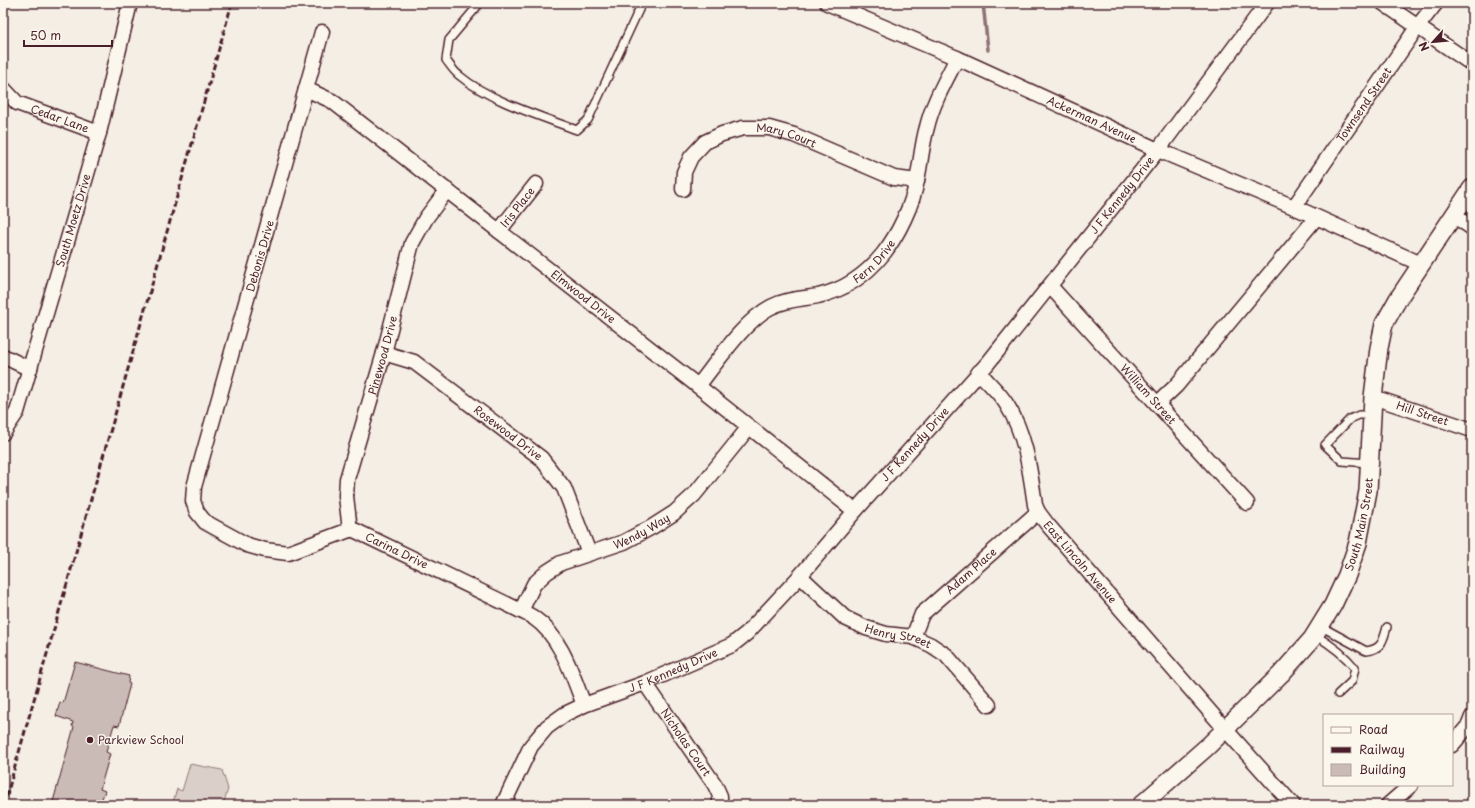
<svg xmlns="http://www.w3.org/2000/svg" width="1475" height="808" viewBox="0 0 1475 808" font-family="'Playpen Sans',sans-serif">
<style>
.green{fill:#dbd0c9;stroke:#92787a}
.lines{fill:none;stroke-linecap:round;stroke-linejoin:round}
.stream{stroke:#8d7174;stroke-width:3.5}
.building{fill:#cabbb6;stroke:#4a1f2b}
.service-casing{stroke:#4a1f2b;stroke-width:10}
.minor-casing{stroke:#4a1f2b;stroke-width:17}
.tertiary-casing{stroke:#4a1f2b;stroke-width:20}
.service{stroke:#fbf7ec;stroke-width:7}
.minor{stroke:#fbf7ec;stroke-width:14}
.tertiary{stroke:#fbf7ec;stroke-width:17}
.rail{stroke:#4a1f2b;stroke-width:3;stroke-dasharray:6 3;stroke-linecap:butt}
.poi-dot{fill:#4a1f2b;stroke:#fbf7ec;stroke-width:1.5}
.labels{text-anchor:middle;stroke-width:3;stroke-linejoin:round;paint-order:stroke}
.street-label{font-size:11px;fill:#4a1f2b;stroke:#fbf7ec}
.poi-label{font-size:11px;fill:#4a1f2b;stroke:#fbf7ec;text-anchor:start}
</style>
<rect width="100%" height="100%" fill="#f4eee4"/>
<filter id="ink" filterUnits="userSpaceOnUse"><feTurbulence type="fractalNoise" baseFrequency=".025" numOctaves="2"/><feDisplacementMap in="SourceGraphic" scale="8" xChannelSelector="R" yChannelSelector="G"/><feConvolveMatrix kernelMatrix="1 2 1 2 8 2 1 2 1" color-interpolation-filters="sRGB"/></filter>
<g filter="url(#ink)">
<!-- green -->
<path class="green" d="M190,764L222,770L228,789L223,805H172L177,789L182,791Z"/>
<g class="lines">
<!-- stream -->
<path class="stream" d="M983,3L988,50"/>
</g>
<!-- building -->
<path class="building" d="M75,662L129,676L128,683L130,684L119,726L114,725L106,752L110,754L100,789L105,791L101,801L97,800L96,805H52L74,727L72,726L73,722L56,716L60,702L63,703Z"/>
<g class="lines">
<defs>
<g id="service">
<path d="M480,3L449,40L446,60C450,65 454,72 460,76C490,101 540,116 577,130L588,120L642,3"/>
<path d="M1369,463L1342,461L1325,445L1350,419L1359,415H1371"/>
<path d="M1320,626L1366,651C1382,649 1383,641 1387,627"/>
<path d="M1315,635C1330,644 1344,654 1355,668L1352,681L1338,694"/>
</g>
<g id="minor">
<path id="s1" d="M827,3L957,58L1158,150L1294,207L1421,264"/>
<path d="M1383,3L1472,64"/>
<path id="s2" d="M322,32L194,487L193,501L197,512L205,522L247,545L265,550L288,553L352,529L521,611C525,613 530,615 534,618C561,636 573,677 584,705"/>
<path id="s3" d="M3,88L17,103L99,133"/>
<path id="s4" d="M306,89L332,101L698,386L855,511"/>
<path id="s5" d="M683,189L684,172L691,157L705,142L722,134L743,128H769L794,135L894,178L917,181"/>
<path id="s6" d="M1294,207L1418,26L1436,3"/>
<path d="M1453,215L1472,228"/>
<path id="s7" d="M499,231L536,184"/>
<path id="s8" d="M1050,286L1247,503"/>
<path id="s9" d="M384,353L414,362L541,458L564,488L589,553"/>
<path d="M3,356L30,369"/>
<path id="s10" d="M979,372C988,383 1000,393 1007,405C1026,435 1030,471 1035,505L1038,512L1047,524L1225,729L1293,805"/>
<path id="s11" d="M698,386C717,362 745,320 771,307C786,299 802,299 818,296C845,290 866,275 883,254C898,235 913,204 917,180C921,162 922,144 927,127C933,102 946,80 957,58"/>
<path id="s12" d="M1373,397L1472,430"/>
<path d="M1157,404L1176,386L1316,218"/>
<path id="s13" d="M3,433L17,412L99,133L130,3"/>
<path id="s14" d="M350,530L346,496L347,479L384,353L412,243L426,218L447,190"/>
<path id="s15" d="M800,576L845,618L866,628L886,634L913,637L931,645L946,655L989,705"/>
<path id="s16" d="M521,611L534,584L547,572L561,563L624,542L652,527L674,513L694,495L749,427"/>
<path id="s17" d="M913,637L922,614L1038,512"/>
<path id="s18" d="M645,683L715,785L720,796V805"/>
<path d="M1452,745L1469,725L1472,717"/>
<path id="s19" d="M503,805L531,746L547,727L565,714L584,705L645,683L732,645L747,633L800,576L855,511L988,363L1158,150L1267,3"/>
<path d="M1388,805L1411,785"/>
</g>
<g id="tertiary">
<path id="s20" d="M1141,805L1208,746L1281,674L1312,639L1333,605L1347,575L1358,543L1368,491L1373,397L1379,348L1384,324L1398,299L1472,188"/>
</g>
</defs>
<!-- service casing -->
<use href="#service" class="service-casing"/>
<!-- minor casing -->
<use href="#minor" class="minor-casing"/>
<!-- tertiary casing -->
<use href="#tertiary" class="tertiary-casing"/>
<!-- service -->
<use href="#service" class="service"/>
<!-- minor -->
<use href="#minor" class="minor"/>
<!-- tertiary -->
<use href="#tertiary" class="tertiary"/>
<!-- rail -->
<path class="rail" d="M4,805L232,3"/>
</g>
</g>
<!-- markers -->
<circle class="poi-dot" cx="90" cy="740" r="4"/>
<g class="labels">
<!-- street labels -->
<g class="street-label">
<text dy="4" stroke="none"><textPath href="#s6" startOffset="124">Townsend Street</textPath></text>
<text dy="4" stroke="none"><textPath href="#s3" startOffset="66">Cedar Lane</textPath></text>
<text dy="4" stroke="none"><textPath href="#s1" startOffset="289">Ackerman Avenue</textPath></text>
<text dy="4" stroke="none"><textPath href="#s5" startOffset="139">Mary Court</textPath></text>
<text dy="4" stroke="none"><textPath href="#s19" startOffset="889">J F Kennedy Drive</textPath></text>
<text dy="4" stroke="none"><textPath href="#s7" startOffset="30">Iris Place</textPath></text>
<text dy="4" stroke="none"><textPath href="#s13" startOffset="225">South Moetz Drive</textPath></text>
<text transform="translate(260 256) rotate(-74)" y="4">Debonis Drive</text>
<text dy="4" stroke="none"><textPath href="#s11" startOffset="224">Fern Drive</textPath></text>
<text dy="4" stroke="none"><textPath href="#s4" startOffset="347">Elmwood Drive</textPath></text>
<text dy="4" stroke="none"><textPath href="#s14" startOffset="180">Pinewood Drive</textPath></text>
<text dy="4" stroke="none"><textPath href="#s8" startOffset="146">William Street</textPath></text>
<text dy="4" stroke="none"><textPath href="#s12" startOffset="52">Hill Street</textPath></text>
<text dy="4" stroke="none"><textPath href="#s9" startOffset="149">Rosewood Drive</textPath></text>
<text dy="4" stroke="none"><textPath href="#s19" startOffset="565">J F Kennedy Drive</textPath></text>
<text dy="4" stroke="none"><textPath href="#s20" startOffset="364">South Main Street</textPath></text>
<text dy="4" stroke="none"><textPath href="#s16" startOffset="151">Wendy Way</textPath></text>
<text dy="4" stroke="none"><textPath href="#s2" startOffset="719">Carina Drive</textPath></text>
<text dy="4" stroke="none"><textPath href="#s10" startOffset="221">East Lincoln Avenue</textPath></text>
<text dy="4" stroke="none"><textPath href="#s17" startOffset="90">Adam Place</textPath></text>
<text dy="4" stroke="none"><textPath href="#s15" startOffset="118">Henry Street</textPath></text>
<text dy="4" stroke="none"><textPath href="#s19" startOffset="229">J F Kennedy Drive</textPath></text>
<text dy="4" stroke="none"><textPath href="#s18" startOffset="72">Nicholas Court</textPath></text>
</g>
<!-- poi labels -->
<g class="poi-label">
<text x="98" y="744">Parkview School</text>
</g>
</g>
<!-- margin -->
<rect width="1475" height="808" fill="none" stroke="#fbf7ec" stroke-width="16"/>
<rect x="8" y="8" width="1459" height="792" fill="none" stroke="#4a1f2b" stroke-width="1.5" filter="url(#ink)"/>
<!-- legend -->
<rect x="1323" y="714" width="130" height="72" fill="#fbf7ec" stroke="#b4a19f"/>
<rect x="1331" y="727" width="20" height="6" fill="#fbf7ec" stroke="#b4a19f"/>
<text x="1359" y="734" font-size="12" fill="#4a1f2b">Road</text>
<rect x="1331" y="747" width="20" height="6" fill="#4a1f2b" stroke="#b4a19f"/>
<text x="1359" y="754" font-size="12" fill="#4a1f2b">Railway</text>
<rect x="1331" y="764" width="20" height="12" fill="#cabbb6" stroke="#b4a19f"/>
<text x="1359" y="774" font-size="12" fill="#4a1f2b">Building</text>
<!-- north arrow -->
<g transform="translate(1433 42) rotate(243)" stroke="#fbf7ec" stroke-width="3" paint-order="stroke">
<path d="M0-3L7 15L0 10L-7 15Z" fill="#4a1f2b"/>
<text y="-6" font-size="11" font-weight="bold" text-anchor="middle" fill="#4a1f2b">N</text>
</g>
<!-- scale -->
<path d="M24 40v6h88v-6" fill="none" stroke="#4a1f2b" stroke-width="2"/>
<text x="30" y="40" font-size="12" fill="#4a1f2b" stroke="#fbf7ec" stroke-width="3" paint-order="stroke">50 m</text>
</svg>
